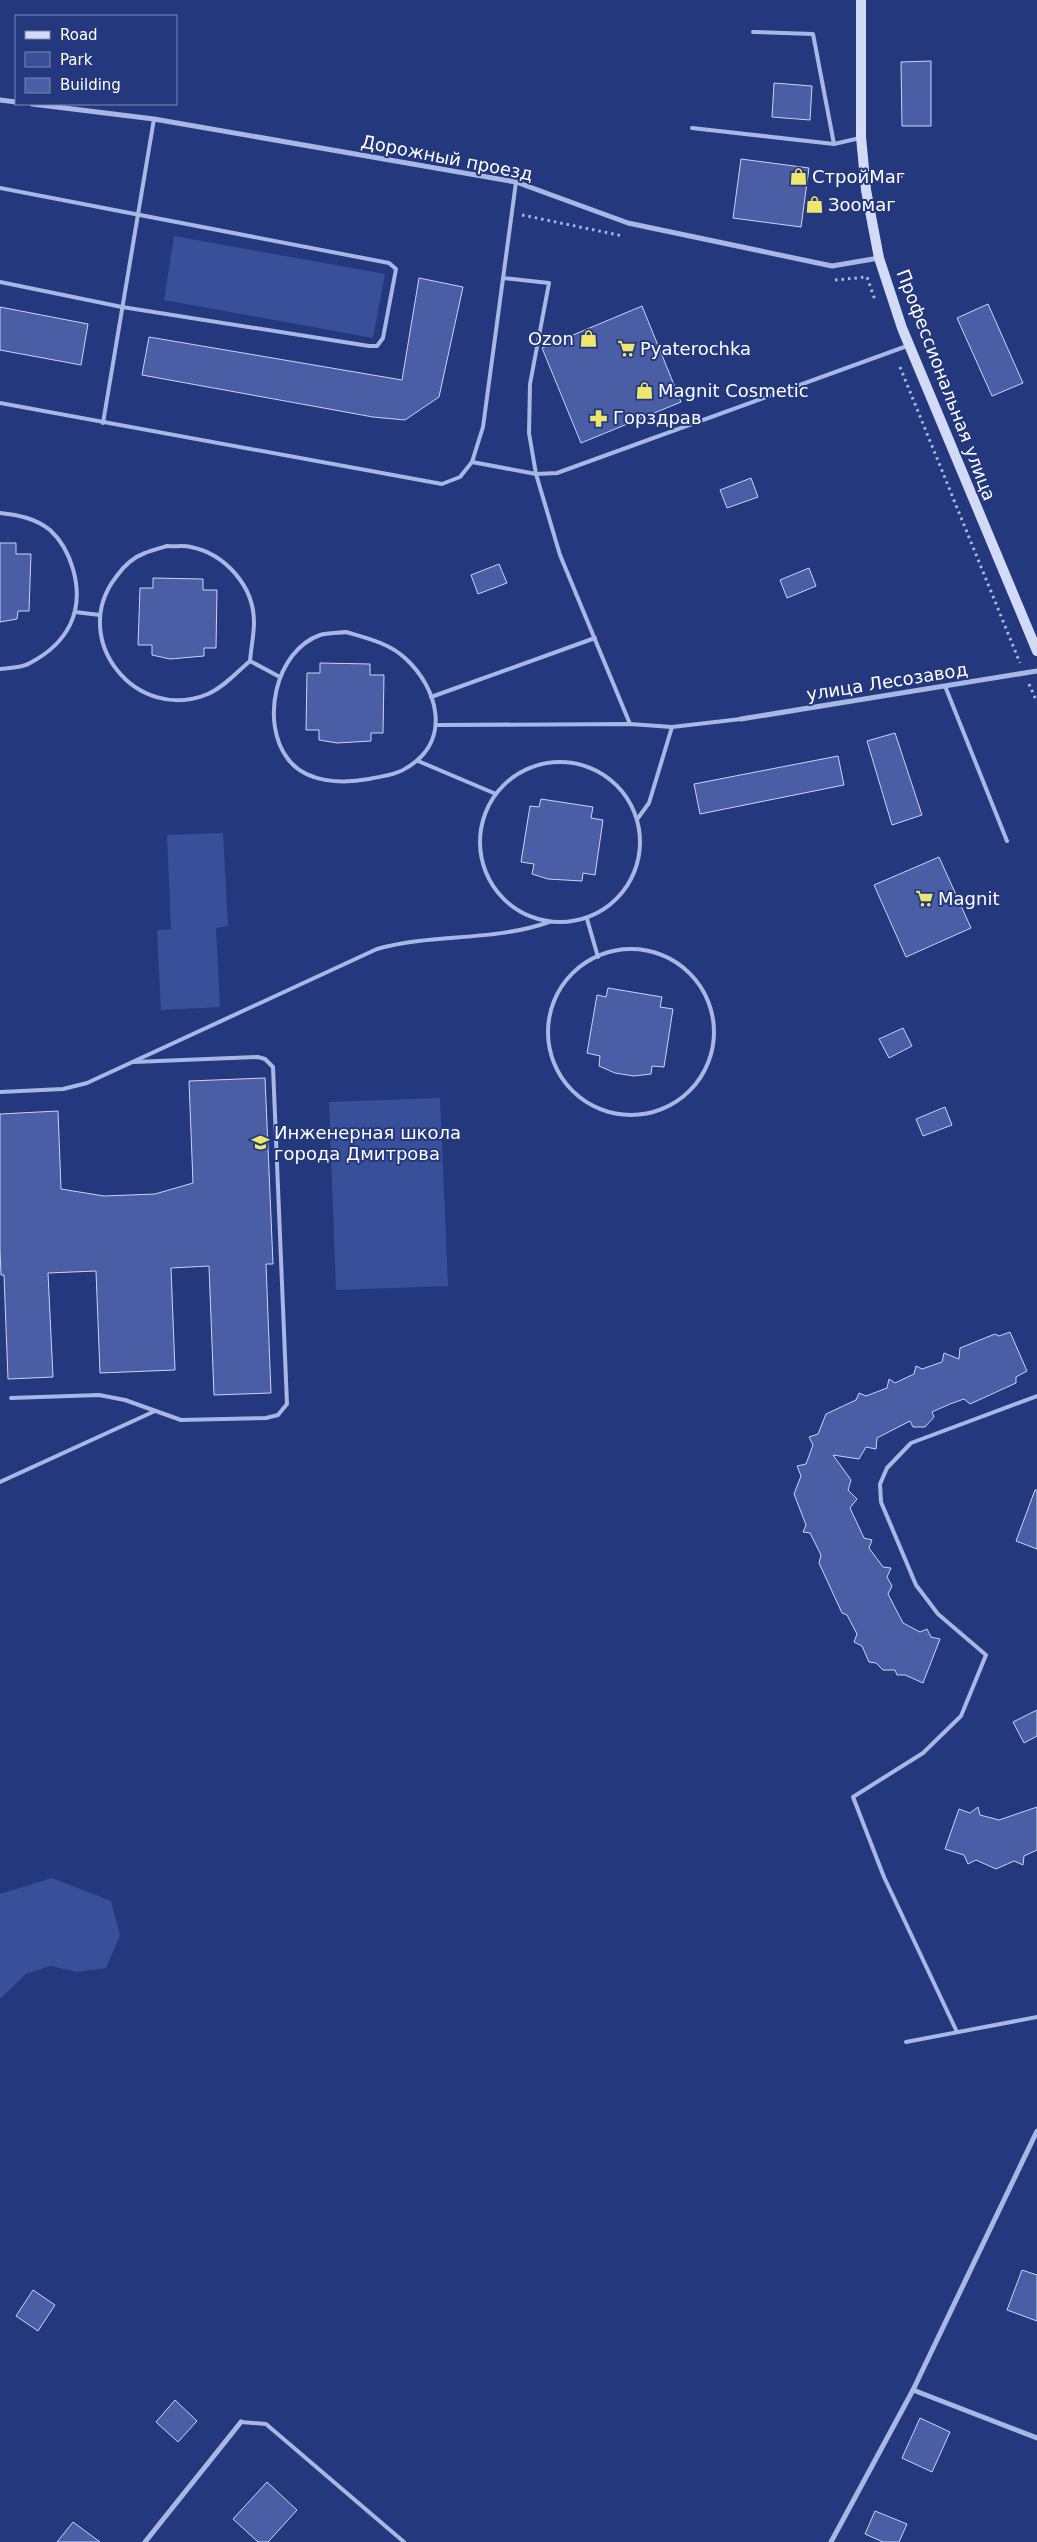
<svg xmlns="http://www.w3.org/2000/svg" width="1037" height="2542" viewBox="0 0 1037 2542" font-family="'DejaVu Sans',sans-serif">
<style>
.green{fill:#384f9a}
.building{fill:#495ea4;stroke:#ccd5f4}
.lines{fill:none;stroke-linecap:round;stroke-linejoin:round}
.path{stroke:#a9b7e5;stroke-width:3;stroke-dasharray:2.5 4;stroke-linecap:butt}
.lane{stroke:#a9b7e5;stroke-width:4}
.street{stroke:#a9b7e5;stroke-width:5}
.secondary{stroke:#d2daf5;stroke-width:10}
.labels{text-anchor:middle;stroke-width:4;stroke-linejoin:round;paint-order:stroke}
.street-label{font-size:18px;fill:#fff;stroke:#24387d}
.poi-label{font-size:18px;fill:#fff;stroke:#24387d;text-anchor:start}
</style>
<rect width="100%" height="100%" fill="#24387d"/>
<!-- green -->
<g class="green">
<path d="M174,236L385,274L373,338L164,300Z"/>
<path d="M223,833L228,926L216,928L220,1007L161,1010L157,930L171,929L167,835Z"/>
<path d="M440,1098L448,1286L336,1290L329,1102Z"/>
<path d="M52,1878L111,1901L120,1935L106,1968L77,1972L50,1966L26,1974L0,1999V1894Z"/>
</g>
<!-- building -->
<g class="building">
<path d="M931,61V126H902L901,62Z"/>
<path d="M774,83L812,86L810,120L772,117Z"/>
<path d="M741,159L809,168L801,227L733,218Z"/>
<path d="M419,278L463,287L439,397L405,420L373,417L142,375L149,337L402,380Z"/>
<path d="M988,304L1023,383L992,396L957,318Z"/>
<path d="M642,306L681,402L581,443L542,348Z"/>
<path d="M0,307L88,324L81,365L0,350Z"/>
<path d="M751,478L758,497L727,508L720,490Z"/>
<path d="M0,543H16V554H31L29,611H18L17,619L0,622Z"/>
<path d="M499,564L507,583L478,594L471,575Z"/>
<path d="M809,568L816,586L787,598L780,580Z"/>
<path d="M153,578L203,579V590H217L216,648H204V656L170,659L152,655V645H138L140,588H153Z"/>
<path d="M320,663L370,664V675H384L383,733H371V741L337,743L319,740V730H306L307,673H320Z"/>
<path d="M895,733L922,815L892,825L867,741Z"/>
<path d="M838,756L844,785L700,814L694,784Z"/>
<path d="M541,799L593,807L591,818L603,820L595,875L583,873L582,881L548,879L532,874L534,864L521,862L530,806L539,807Z"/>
<path d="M939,857L971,928L906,957L874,885Z"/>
<path d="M608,988L662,997L660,1007L673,1009L664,1067L652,1066L651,1074L634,1076L615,1073L599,1066L600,1056L587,1053L597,995L606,997Z"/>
<path d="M903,1028L912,1046L889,1058L879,1039Z"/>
<path d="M265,1078L273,1264H266L271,1393L214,1395L209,1266L171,1268L175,1370L100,1373L96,1271L48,1273L53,1377L8,1379L4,1275H1L0,1249V1114L58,1111L61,1189L104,1196L155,1194L193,1183L189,1081Z"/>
<path d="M945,1107L952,1125L923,1136L916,1119Z"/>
<path d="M1010,1332L1027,1371L1016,1377V1383L970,1404L964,1399L950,1404L932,1412L934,1417L925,1427H913L910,1421L877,1438L876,1449L866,1447L859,1459L833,1455L851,1480L848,1490L857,1499L850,1508L864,1538L872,1540L869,1548L883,1567L891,1568L887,1577L892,1586L888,1594L903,1623L920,1632L927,1629L931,1637L940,1639L923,1683L905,1675H897L895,1670H883L876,1663L869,1662L862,1646L854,1642L857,1634L847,1615L842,1613L819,1563L821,1555L810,1533L803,1532L806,1525L794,1494L801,1476L797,1466L806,1464L813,1445L809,1437L818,1434L826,1414L856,1400L859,1393L866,1396L887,1388L889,1379L895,1383L914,1374L916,1366L922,1369L942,1362L944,1353L959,1359L960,1348L995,1334L999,1336Z"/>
<path d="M1035,1490H1037V1549L1016,1541Z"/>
<path d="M1037,1710V1736L1024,1743L1013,1722Z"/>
<path d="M978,1807L980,1815L999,1820L1037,1807V1850L1024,1856L1023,1865L1014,1861L996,1869L976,1860L968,1864L964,1855L945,1849L959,1809L970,1813Z"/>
<path d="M1022,2270L1037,2275V2321L1007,2310Z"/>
<path d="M33,2290L55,2305L38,2331L16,2316Z"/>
<path d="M175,2400L197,2421L178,2442L156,2422Z"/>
<path d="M920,2418L950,2432L932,2472L902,2458Z"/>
<path d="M267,2482L297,2510L268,2542H258L233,2519Z"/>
<path d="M875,2511L907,2524L899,2542H883L865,2534Z"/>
<path d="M73,2522L100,2542H57Z"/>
</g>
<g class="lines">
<!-- path -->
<g class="path">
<path d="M522,215L623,236"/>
<path d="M835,280L867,277L875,300"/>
<path d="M900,367L1020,663"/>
<path d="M1029,684L1037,702"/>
</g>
<!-- lane -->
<g class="lane">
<path d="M753,32L813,34L834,144"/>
<path d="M692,128L834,144L860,138"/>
<path d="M866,175L901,176"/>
<path d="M0,188L389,263L396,269L383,338L377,346H369L122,307L0,282"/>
<path d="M503,278L549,283L530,384L529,433L536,474L560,555L630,724"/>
<path d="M0,403L442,484L460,477L472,462L483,427L516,182"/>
<path d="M103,423L154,119"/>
<path d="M472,462L536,474L557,473L907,346"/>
<path d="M0,513C18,515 35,518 50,530C61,540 69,555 73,569C85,611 68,643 30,663C22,668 9,668 0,669"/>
<path d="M167,546C175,547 183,545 191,547C225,554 254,586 254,622C254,635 251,648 250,661C237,672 224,687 208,694C136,724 68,639 116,577C123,567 134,557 145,553C152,550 160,548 167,546Z"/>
<path d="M75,612L100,615"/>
<path d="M346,632C366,638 389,643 405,658C438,688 452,740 408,767C397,775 382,776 369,779C342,784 306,783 288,759C260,723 275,651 320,635C327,633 338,633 346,632Z"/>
<path d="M250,661L280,677"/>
<path d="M945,686L1007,841"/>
<path d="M431,697L595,638"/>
<path d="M438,725L630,724L672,727L741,719"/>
<path d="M418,761L496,794"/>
<circle cx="560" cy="842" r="80"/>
<path d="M638,818L649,803L672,727"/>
<path d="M587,919L598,957"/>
<circle cx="631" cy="1032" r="83"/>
<path d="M0,1092L63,1089L87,1083L377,949C433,933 493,942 549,922"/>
<path d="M11,1398L99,1395L125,1400L181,1420L266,1418L278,1415L287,1404L273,1067L265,1059L258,1057L134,1062"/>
<path d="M0,1482L155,1411"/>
<path d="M957,2032L884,1877L853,1797L923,1753L961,1716L986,1655L938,1614L916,1585L881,1502L880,1484L887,1468L911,1443L1037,1396"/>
<path d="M906,2042L1037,2017"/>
<path d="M241,2422L266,2424L404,2542"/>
</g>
<!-- street -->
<g class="street">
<path d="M0,100L16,102"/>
<path d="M32,104L154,119L516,182L628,223L832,266L879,258"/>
<path d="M741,719L1037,671"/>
<path d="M913,2390L1037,2438"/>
<path d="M145,2542L241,2422"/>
<path d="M831,2542L913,2390L1037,2131"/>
</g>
<!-- secondary -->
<path class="secondary" d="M861,0V137L866,190L879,258L902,328L1037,651"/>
</g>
<!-- icons -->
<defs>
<symbol id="shop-bare" viewBox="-9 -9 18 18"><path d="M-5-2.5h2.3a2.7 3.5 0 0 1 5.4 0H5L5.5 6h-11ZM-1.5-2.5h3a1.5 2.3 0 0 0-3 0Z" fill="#efe66d" stroke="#24387d" stroke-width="2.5" paint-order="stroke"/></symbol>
<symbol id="supermarket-bare" viewBox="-9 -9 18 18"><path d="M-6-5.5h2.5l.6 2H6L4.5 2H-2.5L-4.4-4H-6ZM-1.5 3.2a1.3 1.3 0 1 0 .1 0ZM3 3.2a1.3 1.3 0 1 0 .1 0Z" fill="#efe66d" stroke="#24387d" stroke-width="2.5" paint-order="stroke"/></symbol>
<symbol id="pharmacy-bare" viewBox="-9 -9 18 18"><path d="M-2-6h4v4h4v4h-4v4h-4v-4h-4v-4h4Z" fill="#efe66d" stroke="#24387d" stroke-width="2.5" paint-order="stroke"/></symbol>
<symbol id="school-bare" viewBox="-9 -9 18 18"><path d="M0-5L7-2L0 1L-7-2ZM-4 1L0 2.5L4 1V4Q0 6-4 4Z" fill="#efe66d" stroke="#24387d" stroke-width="2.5" paint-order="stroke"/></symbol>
</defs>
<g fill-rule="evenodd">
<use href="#shop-bare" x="786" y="164" width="25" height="25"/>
<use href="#shop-bare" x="802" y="192" width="25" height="25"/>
<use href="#shop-bare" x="576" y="326" width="25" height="25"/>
<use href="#supermarket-bare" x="614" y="336" width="25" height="25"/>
<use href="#shop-bare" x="632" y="378" width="25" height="25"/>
<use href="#pharmacy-bare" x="586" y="406" width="25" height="25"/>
<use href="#supermarket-bare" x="912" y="886" width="25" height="25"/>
<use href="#school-bare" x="248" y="1130" width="25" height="25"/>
</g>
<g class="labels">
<!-- street labels -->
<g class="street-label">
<text transform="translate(447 158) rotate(11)" y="6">Дорожный проезд</text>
<text transform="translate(946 385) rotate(69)" y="6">Профессиональная улица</text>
<text transform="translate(887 682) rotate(-9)" y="6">улица Лесозавод</text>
</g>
<!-- poi labels -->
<g class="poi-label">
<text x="812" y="183">СтройМаг</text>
<text x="828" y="211">Зоомаг</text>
<text x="574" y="345" text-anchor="end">Ozon</text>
<text x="640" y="355">Pyaterochka</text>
<text x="658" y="397">Magnit Cosmetic</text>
<text x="613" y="424">Горздрав</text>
<text x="938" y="905">Magnit</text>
<text x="274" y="1139">Инженерная школа<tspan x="274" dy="21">города Дмитрова</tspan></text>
</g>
</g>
<!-- legend -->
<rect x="15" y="15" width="162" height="90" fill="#24387d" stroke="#7c88b1"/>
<rect x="25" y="31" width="25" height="8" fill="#d2daf5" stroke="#7c88b1"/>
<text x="60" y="40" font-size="15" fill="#ffffff">Road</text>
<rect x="25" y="52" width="25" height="15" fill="#384f9a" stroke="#7c88b1"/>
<text x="60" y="65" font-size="15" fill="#ffffff">Park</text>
<rect x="25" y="78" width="25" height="15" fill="#495ea4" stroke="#7c88b1"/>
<text x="60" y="90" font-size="15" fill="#ffffff">Building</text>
</svg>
